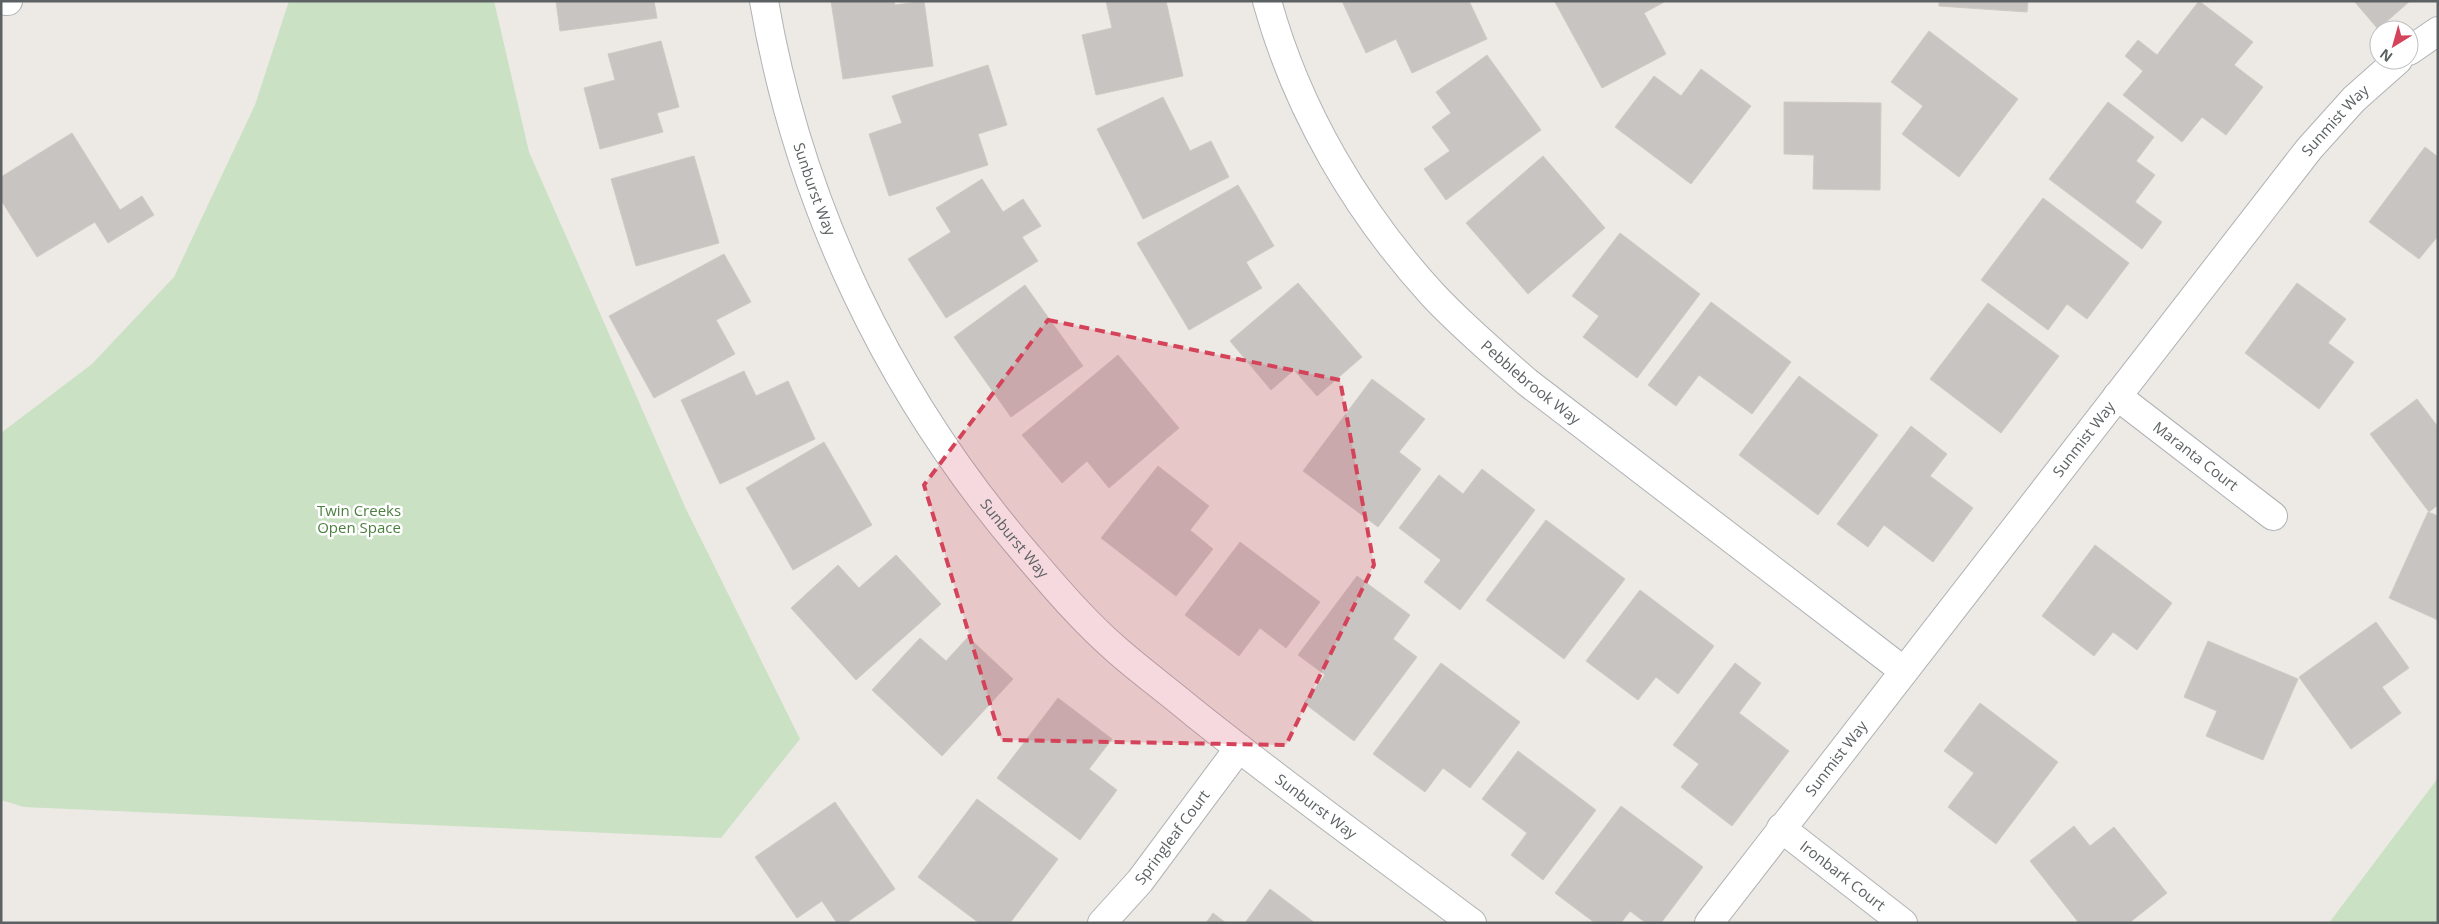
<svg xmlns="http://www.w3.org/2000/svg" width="2439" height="924" viewBox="0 0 2439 924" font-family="'Open Sans',sans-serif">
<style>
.green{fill:#cae1c4}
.building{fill:#c8c4c1;stroke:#d1c9c3}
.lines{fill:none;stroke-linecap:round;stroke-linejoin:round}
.minor-casing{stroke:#afb3b5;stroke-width:30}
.minor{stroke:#fff;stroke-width:28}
.marked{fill:#d44359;fill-opacity:0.2;stroke:#d44359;stroke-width:4;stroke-dasharray:10 6;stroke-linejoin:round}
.labels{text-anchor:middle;stroke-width:5;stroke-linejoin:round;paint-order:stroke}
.street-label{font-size:15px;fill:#5c6163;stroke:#fff}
.park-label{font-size:15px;fill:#4b7f3f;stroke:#fff}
</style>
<rect width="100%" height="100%" fill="#ede9e4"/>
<!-- green -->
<g class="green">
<path d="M289,1H494L529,152L686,509L800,739L721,838L24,807L1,800V433L92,364L174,277L255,105Z"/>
<path d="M2438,778V923H2329Z"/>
</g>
<!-- building -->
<g class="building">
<path d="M556,1H654L657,18L560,31Z"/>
<path d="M831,1H894L895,5L924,1L933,66L843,79Z"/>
<path d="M1106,1H1166L1183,76L1096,95L1082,35L1112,28Z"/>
<path d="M1342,1H1469L1487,39L1412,73L1396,39L1366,53Z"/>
<path d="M1666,1L1644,13L1666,54L1602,88L1555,2Z"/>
<path d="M1939,1H2028L2027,12L1939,6Z"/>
<path d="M2199,1L2253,42L2234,65L2263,87L2226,135L2202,117L2182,142L2123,95L2143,71L2125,56L2138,40L2157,55Z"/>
<path d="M2354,1H2410L2378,29Z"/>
<path d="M1929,31L2018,99L1959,177L1902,134L1923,106L1891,82Z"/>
<path d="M661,41L679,107L657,113L663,132L600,149L584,88L615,80L608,54Z"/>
<path d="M1487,55L1541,130L1446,200L1424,169L1450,151L1432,127L1451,113L1436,92Z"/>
<path d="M988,65L1007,125L978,134L988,165L889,196L869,134L902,123L892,96Z"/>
<path d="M1701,69L1751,106L1691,184L1615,127L1654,76L1681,96Z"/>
<path d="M1163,97L1190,151L1211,141L1229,177L1143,219L1097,129Z"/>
<path d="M1784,102L1881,103L1880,190L1813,189L1814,155L1784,154Z"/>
<path d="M2108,102L2154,137L2136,161L2155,175L2135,202L2162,222L2142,249L2049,179Z"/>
<path d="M72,133L120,210L142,196L154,215L108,243L95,222L37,257L1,200V177Z"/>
<path d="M2425,147L2438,157V236L2419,259L2369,222Z"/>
<path d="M694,156L719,243L636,266L611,179Z"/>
<path d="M1543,156L1605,228L1528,294L1466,223Z"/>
<path d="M982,179L1003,212L1023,199L1041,226L1022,237L1038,261L946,318L908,259L951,232L936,208Z"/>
<path d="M1238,185L1274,246L1246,262L1262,288L1189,330L1137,243Z"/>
<path d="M2043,198L2129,263L2087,319L2067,304L2048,330L1981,280Z"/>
<path d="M1620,233L1700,294L1637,378L1583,337L1599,316L1572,296Z"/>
<path d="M724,254L751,302L716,320L735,354L654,398L609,316Z"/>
<path d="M1298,283L1362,357L1317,396L1294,370L1271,390L1230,341Z"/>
<path d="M2297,283L2346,319L2328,343L2354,362L2319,409L2245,353Z"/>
<path d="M1025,285L1083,366L1011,417L954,337Z"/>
<path d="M1711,302L1791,362L1752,414L1699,375L1676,406L1648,385Z"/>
<path d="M1988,303L2059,356L2001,433L1930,379Z"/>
<path d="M1118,355L1179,428L1109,488L1087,461L1062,483L1022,435Z"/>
<path d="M744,371L756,396L788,381L815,439L720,484L681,400Z"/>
<path d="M1799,376L1878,435L1818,515L1739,455Z"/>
<path d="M1372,379L1425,419L1399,452L1421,469L1378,527L1303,471Z"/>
<path d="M2417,399L2438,427V505L2429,512L2370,434Z"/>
<path d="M1911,426L1947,454L1930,476L1973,508L1933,562L1884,525L1868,547L1837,524Z"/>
<path d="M824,442L872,525L793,570L746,488Z"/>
<path d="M1158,466L1209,506L1190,530L1213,549L1176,596L1101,538Z"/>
<path d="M1482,469L1535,510L1460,610L1424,582L1441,560L1399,528L1439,475L1463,494Z"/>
<path d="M2428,512L2438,516V620L2389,598Z"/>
<path d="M1546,520L1625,579L1564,659L1486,600Z"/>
<path d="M1240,542L1320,602L1286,648L1260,628L1239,656L1185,615Z"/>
<path d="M2095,545L2172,603L2137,650L2113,632L2094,656L2042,616Z"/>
<path d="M896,555L941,604L856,680L791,608L838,565L859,588Z"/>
<path d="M1357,576L1410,615L1393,639L1417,657L1354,741L1304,703L1325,675L1298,655Z"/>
<path d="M1640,590L1714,646L1678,694L1656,677L1638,700L1586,661Z"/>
<path d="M2376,622L2409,668L2382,687L2401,713L2351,749L2299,677Z"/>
<path d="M968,637L1013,679L942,756L872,690L920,638L946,661Z"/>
<path d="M2208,641L2298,679L2263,760L2206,736L2217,711L2184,697Z"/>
<path d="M1441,663L1520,722L1470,788L1443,768L1425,792L1373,754Z"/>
<path d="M1735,663L1761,683L1739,713L1789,751L1732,826L1681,787L1699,764L1673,745Z"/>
<path d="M1058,698L1112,739L1089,769L1117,790L1080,840L997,778Z"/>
<path d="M1980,703L2058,762L1996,844L1948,807L1974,773L1944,751Z"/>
<path d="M1518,751L1596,810L1543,880L1511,855L1527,833L1482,799Z"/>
<path d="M977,799L1058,859L1010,923H979L918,877Z"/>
<path d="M835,802L895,889L846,923H837L822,901L797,918L755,857Z"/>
<path d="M1621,806L1703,867L1661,923H1646L1630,911L1621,923H1595L1555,893Z"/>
<path d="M2074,826L2090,846L2114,827L2167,893L2129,923H2079L2030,861Z"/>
<path d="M1270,889L1315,923H1245Z"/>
<path d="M1213,913L1226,923H1206Z"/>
</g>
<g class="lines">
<defs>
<g id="minor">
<path d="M6,1H8"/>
<path id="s1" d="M764,1C799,205 889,393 1023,550C1053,585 1083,621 1118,651C1142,672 1168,691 1193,712C1284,785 1379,853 1472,923"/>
<path id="s2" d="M1267,1C1297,110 1357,212 1433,295C1462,326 1495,354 1527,382L1904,671"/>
<path d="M2409,51L2438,31"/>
<path id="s3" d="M2117,396L2273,516"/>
<path id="s4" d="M1781,828L1903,923"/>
<path id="s5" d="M1102,923L1140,881L1239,748"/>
<path id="s6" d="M1709,923L2309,149L2354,99L2398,60"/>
</g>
</defs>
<!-- minor casing -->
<use href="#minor" class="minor-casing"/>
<!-- minor -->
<use href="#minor" class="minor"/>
</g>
<!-- marked area -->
<path class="marked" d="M1048,320L1340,380L1374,565L1286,745L1001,740L924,485Z"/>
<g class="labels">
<!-- street labels -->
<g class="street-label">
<text dy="5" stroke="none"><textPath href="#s6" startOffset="1018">Sunmist Way</textPath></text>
<text dy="5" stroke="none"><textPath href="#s1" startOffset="195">Sunburst Way</textPath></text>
<text dy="5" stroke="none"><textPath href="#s2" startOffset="472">Pebblebrook Way</textPath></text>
<text dy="5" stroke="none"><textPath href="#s6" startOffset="612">Sunmist Way</textPath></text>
<text dy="5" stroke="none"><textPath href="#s3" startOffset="99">Maranta Court</textPath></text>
<text dy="5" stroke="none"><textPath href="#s1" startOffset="600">Sunburst Way</textPath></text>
<text dy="5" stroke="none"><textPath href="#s6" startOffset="208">Sunmist Way</textPath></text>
<text dy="5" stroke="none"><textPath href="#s1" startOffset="1005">Sunburst Way</textPath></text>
<text dy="5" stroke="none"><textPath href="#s5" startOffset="111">Springleaf Court</textPath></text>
<text dy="5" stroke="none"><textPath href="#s4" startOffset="78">Ironbark Court</textPath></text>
</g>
<!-- park labels -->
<g class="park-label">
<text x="359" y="516">Twin Creeks<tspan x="359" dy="17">Open Space</tspan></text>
</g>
</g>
<!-- border -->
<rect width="2439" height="924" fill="none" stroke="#5c6163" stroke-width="5"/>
<!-- north arrow -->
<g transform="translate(2394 45) rotate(217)"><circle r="24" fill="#ffffff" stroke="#bec0c1"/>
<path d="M0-4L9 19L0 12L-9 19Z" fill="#d44359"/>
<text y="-8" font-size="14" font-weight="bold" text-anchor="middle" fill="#5c6163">N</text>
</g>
</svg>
